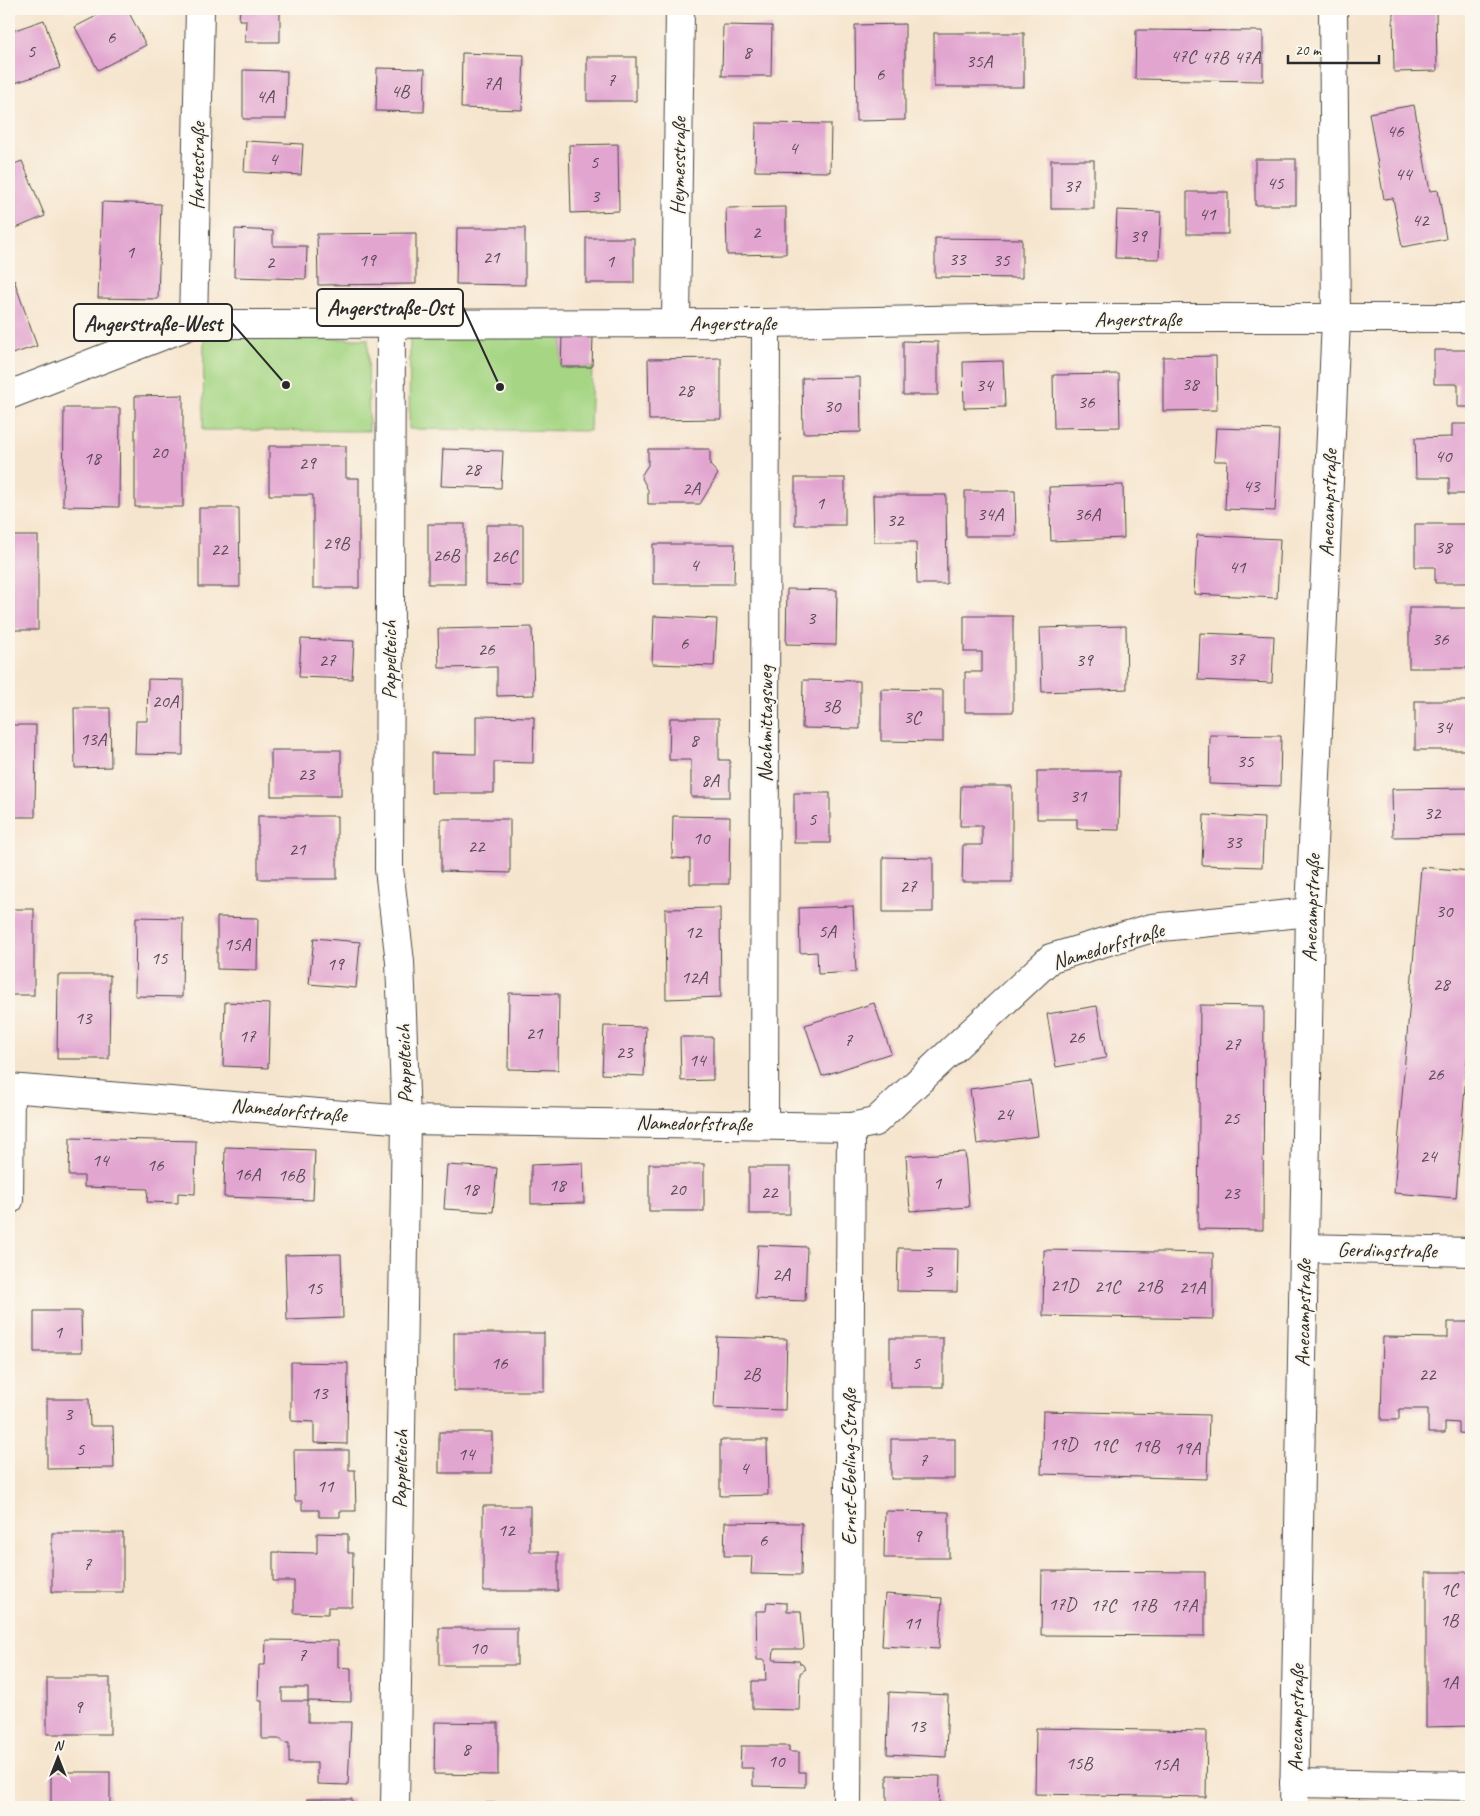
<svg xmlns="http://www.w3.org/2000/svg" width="1480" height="1816" viewBox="0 0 1480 1816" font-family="Caveat,sans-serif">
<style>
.green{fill:#a6d684;stroke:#688058}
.building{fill:#e2a5d0}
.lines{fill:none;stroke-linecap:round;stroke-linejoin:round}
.minor-casing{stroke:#494743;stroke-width:30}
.minor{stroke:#fff;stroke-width:28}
.labels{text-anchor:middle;stroke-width:4;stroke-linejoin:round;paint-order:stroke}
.number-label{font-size:19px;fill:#594a54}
.street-label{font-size:21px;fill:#2b2b2b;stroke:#fbf7ec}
.leader{fill:none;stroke:#2b2b2b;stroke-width:2}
.callout-dot{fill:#2b2b2b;stroke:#fbf7ec;stroke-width:2}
.callout{fill:#fbf7ec;stroke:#2b2b2b;stroke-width:2}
.callout-label{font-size:22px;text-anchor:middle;font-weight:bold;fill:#2b2b2b}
</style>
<rect width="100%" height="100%" fill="#fbf7ec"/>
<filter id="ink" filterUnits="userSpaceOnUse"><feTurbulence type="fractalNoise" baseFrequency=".02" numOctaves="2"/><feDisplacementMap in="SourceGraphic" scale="10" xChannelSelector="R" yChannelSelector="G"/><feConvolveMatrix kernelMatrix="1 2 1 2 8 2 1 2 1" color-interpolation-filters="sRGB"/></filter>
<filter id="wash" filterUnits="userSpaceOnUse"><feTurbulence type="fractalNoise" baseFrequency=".0096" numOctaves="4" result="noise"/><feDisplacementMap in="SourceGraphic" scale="20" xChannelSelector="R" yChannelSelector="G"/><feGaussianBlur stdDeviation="1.12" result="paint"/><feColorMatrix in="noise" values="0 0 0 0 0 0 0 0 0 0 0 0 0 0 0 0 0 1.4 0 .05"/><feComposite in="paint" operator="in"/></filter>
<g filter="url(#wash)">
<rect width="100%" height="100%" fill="#f6e5ce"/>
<!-- green -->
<g class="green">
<path d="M410,335L562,336L561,367H592L590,431L409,429Z"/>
<path d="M204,338L368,339L369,431L203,430Z"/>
</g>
<g id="blocks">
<!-- building -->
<g class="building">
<path d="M110,9H127L146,45L98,70L75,27Z"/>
<path d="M240,9H280V42H245L246,20H239Z"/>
<path d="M1393,9H1436L1437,71L1394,72Z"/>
<path d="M44,20L60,68L9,85V32Z"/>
<path d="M905,24V120L856,121L855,25Z"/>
<path d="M723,25L772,26L771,76H722Z"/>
<path d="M1136,30L1263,31V81L1135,79Z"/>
<rect x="934" y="33" width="90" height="54"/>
<path d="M462,53L524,55L522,110L461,108Z"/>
<rect x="587" y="57" width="49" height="44"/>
<path d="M377,68L425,69L424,112L376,111Z"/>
<path d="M243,70L287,71L286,119H243Z"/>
<path d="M1414,105L1430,191L1438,190L1446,239L1402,247L1393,198L1384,199L1369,113Z"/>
<path d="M756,123L831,124L830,172L755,171Z"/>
<path d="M246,141L303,144L301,175L244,172Z"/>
<path d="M618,144L619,211L571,213L569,145Z"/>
<rect x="1255" y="159" width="41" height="46"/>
<rect x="1051" y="160" width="43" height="49"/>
<path d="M22,161L45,216L9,231V166Z"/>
<rect x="1187" y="192" width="41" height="42"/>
<path d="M102,202L161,204L158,299L98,298Z"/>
<path d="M786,207V254L727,255L726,208Z"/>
<path d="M1117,210L1161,212L1159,259L1115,258Z"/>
<path d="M457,228H525V285L456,284Z"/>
<path d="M235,229L273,231V246H307L306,279L234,277Z"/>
<path d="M416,233V284L318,285L317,234Z"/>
<rect x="586" y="238" width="48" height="45"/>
<path d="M935,238L1022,239V278L935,277Z"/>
<path d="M14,280L37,346L9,355V282Z"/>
<path d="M562,336L593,337L592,367H561Z"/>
<path d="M903,341L938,342V395H903Z"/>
<path d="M1434,350H1471V407H1458V384H1434Z"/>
<path d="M1216,356L1217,410L1163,411V357Z"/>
<path d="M721,358V419L649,420L648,359Z"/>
<path d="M1003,361L1005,407L964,408L963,362Z"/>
<path d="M1119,374L1120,427L1054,428L1053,375Z"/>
<path d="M860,377L861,432L803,433L802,378Z"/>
<path d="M183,395V507H135V396Z"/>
<path d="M64,408H120L119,507L63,506Z"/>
<path d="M1452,424H1471V494H1449V478H1416L1415,438L1452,437Z"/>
<path d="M1216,428L1279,430L1275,511L1225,509L1227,461H1214Z"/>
<path d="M269,446H346V478H359V588H313V495H269Z"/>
<path d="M443,449L503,451L501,488L441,486Z"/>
<path d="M648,449H710V465L718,474L700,504H648V490L641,476L648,465Z"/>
<rect x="795" y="478" width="50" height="47"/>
<path d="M1123,485L1124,538L1051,541L1049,487Z"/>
<path d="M965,491H1015L1016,536H965Z"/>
<path d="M873,495H946L947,584H917L916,542H874Z"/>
<path d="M199,508H239L240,587H199Z"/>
<rect x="428" y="524" width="37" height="60"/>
<path d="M1415,524H1471V583H1435V567H1415Z"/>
<path d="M486,525H523V586L486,585Z"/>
<path d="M1197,535L1280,539L1277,598L1194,594Z"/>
<rect x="9" y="536" width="29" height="94"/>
<path d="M653,544H735L734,584H653Z"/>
<path d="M787,589L837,590L836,645L786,644Z"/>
<rect x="1409" y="608" width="62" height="60"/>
<path d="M654,616L717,619L714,666L652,664Z"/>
<path d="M964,616H1013V712H965V672H982V652H964Z"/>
<path d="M1126,626L1127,689L1042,692L1040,628Z"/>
<path d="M532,627L534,695L497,696V667L439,668L438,629Z"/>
<path d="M1200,633L1274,636L1272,683L1198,680Z"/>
<path d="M301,639L354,641L352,679L299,677Z"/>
<path d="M148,679L184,680L183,755L135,754L136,721H147Z"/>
<path d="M803,680L860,681V729L802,728Z"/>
<path d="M881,689L943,690V742L881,741Z"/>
<rect x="1415" y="701" width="56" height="49"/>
<path d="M74,708H110L111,767L75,768Z"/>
<path d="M476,716L534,717L533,763L494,762V793H431V753L476,754Z"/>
<path d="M670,718H719V760H730V797H691V760H669Z"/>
<path d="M9,725H36L35,817H9Z"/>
<path d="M1210,735L1281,736L1280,786L1209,784Z"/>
<rect x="271" y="750" width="70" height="46"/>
<path d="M1037,771H1120L1119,830L1077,829V819H1037Z"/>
<path d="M961,786H1012V882H962L963,845H982V826H960Z"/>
<path d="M1471,788V836L1393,837L1392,789Z"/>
<rect x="794" y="793" width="36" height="50"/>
<path d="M1204,815L1264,818L1262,867L1202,865Z"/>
<rect x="258" y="816" width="79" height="63"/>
<path d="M673,816L730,817L729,884H690V859L672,858Z"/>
<path d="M441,819H510V873L441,871Z"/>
<path d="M883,857L933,858V912H883Z"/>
<path d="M1421,867L1471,871V1012L1456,1198L1394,1193Z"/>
<path d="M853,906L856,972L818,974L817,952L800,953L799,908Z"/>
<path d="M720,908L721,997L666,999L665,909Z"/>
<rect x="9" y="909" width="25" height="86"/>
<path d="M136,917L183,918L182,997L135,996Z"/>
<path d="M217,917L258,918L257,970L217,969Z"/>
<path d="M314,938L360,942L356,988L309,984Z"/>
<path d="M58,975H110L109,1059H57Z"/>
<path d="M509,993L559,994L558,1070L508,1069Z"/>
<path d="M225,1002L270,1004L268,1068L223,1066Z"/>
<path d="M874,1003L891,1053L822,1076L805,1025Z"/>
<path d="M1200,1005L1264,1006L1263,1230L1198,1229Z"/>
<path d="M1097,1006L1106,1058L1056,1067L1047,1014Z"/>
<path d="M604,1026L646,1027L644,1076L602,1074Z"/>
<path d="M680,1037H713V1080L681,1081Z"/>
<path d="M1031,1081L1038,1136L977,1144L970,1089Z"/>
<path d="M70,1138L196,1141L195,1194L178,1193V1203L147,1202L148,1189L84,1187V1176H69Z"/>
<path d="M225,1147L315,1150L313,1200L224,1197Z"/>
<path d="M965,1152L969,1207L910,1211L906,1156Z"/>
<path d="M583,1163L584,1203L531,1204V1165Z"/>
<rect x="649" y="1164" width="55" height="47"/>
<path d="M447,1165L497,1168L493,1212L444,1209Z"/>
<rect x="749" y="1167" width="41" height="47"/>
<path d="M758,1245L807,1247L805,1301L755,1299Z"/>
<path d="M898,1248L958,1249L957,1292L897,1291Z"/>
<path d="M1044,1250L1213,1253V1319L1043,1316Z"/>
<path d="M341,1254L343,1318L287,1320L285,1255Z"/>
<path d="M34,1311H81L82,1352H34Z"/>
<path d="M1448,1322H1471V1434L1459,1433V1423L1445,1422V1433H1428V1409H1399V1420H1381L1383,1337L1448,1338Z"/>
<rect x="454" y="1333" width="90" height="58"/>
<path d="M717,1337L787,1339L785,1410L714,1408Z"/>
<rect x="890" y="1338" width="53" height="49"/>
<path d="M291,1362L348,1363L347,1444L314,1443V1422L291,1421Z"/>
<path d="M47,1399H89L90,1426H113L114,1468L47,1469Z"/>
<path d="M1043,1411L1209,1415L1207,1479L1041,1474Z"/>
<rect x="439" y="1432" width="53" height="41"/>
<rect x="891" y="1439" width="64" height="40"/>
<path d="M720,1440H767L768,1495L720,1496Z"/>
<path d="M294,1450H349V1470H355L356,1511H340V1517H319V1510H302V1501H295Z"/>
<path d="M483,1506H530V1552H558V1591H483Z"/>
<path d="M885,1511L949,1512V1558H884Z"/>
<path d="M725,1522L802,1523L801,1575L751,1574L752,1556H724Z"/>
<rect x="52" y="1533" width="71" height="59"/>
<path d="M317,1533L348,1534V1553H353L352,1607H328V1614L294,1613V1581H273V1552L317,1553Z"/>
<path d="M1042,1571L1205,1572V1636L1041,1635Z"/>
<path d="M1426,1572H1471V1726L1426,1727Z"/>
<path d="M885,1594L942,1598L939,1649L882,1646Z"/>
<path d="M767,1602L787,1603V1611H801L804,1647L802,1649H774L773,1660L799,1661L800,1664H802L806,1669L800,1673L799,1710L752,1709V1681H766L765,1660H757L756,1611H766Z"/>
<rect x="439" y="1628" width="78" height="37"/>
<path d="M266,1640L338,1641V1667L351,1668V1702L308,1701V1688H282V1701H308V1722H351L348,1785L317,1784V1763H289V1743H285L280,1739H262V1701H258L259,1665H265Z"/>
<rect x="47" y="1678" width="63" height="56"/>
<path d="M889,1692L948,1695L946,1757L887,1754Z"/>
<path d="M435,1722L498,1723V1775L434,1774Z"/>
<path d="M1036,1728L1207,1731L1206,1797L1035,1794Z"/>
<path d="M741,1746H789V1752H799V1772H805V1787L753,1786V1768H740Z"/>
<rect x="51" y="1772" width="59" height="35"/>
<path d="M887,1775L940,1776L939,1807H887Z"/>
<rect x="307" y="1799" width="45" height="8"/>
<rect x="470" y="1803" width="68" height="4"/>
</g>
</g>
</g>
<g filter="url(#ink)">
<use href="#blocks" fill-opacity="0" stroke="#494743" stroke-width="1"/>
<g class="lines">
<defs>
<g id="minor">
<path d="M391,322L389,869L400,962L406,1120L395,1807"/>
<path d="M676,323L680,9"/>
<path d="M193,324L200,9"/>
<path d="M9,395L193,324L766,323L1031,318H1471"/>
<path d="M9,1088L406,1120L851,1127L875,1122L1051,958L1152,928L1310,912"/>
<path d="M764,1124L766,323"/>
<path d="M9,1200L10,1088"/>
<path d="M1304,1248L1471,1252"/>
<path d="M1294,1783L1471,1786"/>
<path d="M847,1807L851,1127"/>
<path d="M1294,1807L1310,912L1336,320L1333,9"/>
</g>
</defs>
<!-- minor casing -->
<use href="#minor" class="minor-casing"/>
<!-- minor -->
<use href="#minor" class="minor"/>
</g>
</g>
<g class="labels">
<!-- number labels -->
<g class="number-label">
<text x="111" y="43">6</text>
<text x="31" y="57">5</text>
<text x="747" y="58">8</text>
<text x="1183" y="62">47C</text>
<text x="1215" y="63">47B</text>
<text x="1247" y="63">47A</text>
<text x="979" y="67">35A</text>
<text x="880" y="80">6</text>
<text x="611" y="86">7</text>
<text x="492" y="89">7A</text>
<text x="400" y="97">4B</text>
<text x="265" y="102">4A</text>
<text x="1395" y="137">46</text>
<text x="793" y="154">4</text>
<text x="273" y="165">4</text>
<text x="594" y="168">5</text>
<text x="1403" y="180">44</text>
<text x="1275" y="189">45</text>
<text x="1072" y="192">37</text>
<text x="595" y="202">3</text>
<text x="1207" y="220">41</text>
<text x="1420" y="226">42</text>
<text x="756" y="238">2</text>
<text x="1138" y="242">39</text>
<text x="130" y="258">1</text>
<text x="491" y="263">21</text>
<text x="957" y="265">33</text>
<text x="367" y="266">19</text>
<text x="1001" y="266">35</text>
<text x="610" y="267">1</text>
<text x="270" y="268">2</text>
<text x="1190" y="390">38</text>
<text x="984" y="391">34</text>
<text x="685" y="396">28</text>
<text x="1086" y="408">36</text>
<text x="832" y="412">30</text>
<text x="159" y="458">20</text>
<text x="1443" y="462">40</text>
<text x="92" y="464">18</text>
<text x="307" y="469">29</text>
<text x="472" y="475">28</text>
<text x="1251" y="492">43</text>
<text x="691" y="494">2A</text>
<text x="820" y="509">1</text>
<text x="990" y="520">34A</text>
<text x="1087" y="520">36A</text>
<text x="895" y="526">32</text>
<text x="336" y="549">29B</text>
<text x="1443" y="553">38</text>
<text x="219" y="555">22</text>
<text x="446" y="561">26B</text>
<text x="504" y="562">26C</text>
<text x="694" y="571">4</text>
<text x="1237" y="573">41</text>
<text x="811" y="624">3</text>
<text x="1440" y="645">36</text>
<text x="684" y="649">6</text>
<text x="486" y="655">26</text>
<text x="1236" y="665">37</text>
<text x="327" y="666">27</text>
<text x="1084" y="666">39</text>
<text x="165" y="707">20A</text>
<text x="831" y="712">3B</text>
<text x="912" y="723">3C</text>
<text x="1443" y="733">34</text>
<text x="93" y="745">13A</text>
<text x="694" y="746">8</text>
<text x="1245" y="767">35</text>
<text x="306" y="780">23</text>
<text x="710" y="786">8A</text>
<text x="1078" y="802">31</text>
<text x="1432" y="819">32</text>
<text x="812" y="825">5</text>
<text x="701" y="844">10</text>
<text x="1233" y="848">33</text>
<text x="476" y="852">22</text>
<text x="297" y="855">21</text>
<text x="908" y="892">27</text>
<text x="1444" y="917">30</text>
<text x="827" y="937">5A</text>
<text x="693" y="938">12</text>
<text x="237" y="950">15A</text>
<text x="159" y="964">15</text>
<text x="335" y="970">19</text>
<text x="694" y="983">12A</text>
<text x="1441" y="990">28</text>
<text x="83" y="1024">13</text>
<text x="534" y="1039">21</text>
<text x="247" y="1042">17</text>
<text x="1076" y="1043">26</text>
<text x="848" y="1046">7</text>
<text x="1232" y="1050">27</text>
<text x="624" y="1058">23</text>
<text x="697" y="1066">14</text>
<text x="1435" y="1080">26</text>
<text x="1004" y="1120">24</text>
<text x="1231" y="1124">25</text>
<text x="1428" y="1162">24</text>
<text x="100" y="1166">14</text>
<text x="155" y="1171">16</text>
<text x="247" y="1180">16A</text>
<text x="291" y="1181">16B</text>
<text x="937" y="1189">1</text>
<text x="557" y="1191">18</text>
<text x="470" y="1195">18</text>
<text x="677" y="1195">20</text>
<text x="769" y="1198">22</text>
<text x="1231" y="1199">23</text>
<text x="928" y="1277">3</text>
<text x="781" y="1280">2A</text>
<text x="1064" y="1291">21D</text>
<text x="1107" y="1292">21C</text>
<text x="1149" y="1292">21B</text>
<text x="1192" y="1293">21A</text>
<text x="314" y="1294">15</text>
<text x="58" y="1338">1</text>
<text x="499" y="1369">16</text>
<text x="916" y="1369">5</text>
<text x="751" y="1380">2B</text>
<text x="1427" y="1380">22</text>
<text x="319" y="1399">13</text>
<text x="68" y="1420">3</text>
<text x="1063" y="1450">19D</text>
<text x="1104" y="1451">19C</text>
<text x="1146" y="1452">19B</text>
<text x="1187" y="1454">19A</text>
<text x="80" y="1455">5</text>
<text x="466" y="1460">14</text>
<text x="923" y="1466">7</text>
<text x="744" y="1474">4</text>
<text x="325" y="1492">11</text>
<text x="506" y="1536">12</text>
<text x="917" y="1542">9</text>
<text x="763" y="1546">6</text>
<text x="87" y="1570">7</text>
<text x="1449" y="1595">1C</text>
<text x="1062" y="1610">17D</text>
<text x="1103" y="1611">17C</text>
<text x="1143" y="1611">17B</text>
<text x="1184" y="1611">17A</text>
<text x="1449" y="1626">1B</text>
<text x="912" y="1629">11</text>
<text x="478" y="1654">10</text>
<text x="302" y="1661">7</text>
<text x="1449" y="1688">1A</text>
<text x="78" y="1713">9</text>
<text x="917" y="1732">13</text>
<text x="466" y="1755">8</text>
<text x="776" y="1767">10</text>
<text x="1079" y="1769">15B</text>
<text x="1165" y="1770">15A</text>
</g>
<!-- street labels -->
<g class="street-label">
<text transform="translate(197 166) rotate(-89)" y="7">Hartestraße</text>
<text transform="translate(678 166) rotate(-89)" y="7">Heymesstraße</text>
<text x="1138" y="326">Angerstraße</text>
<text x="733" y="330">Angerstraße</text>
<text transform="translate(1328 503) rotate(-88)" y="7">Anecampstraße</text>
<text transform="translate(389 660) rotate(-90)" y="7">Pappelteich</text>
<text transform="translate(765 724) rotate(-90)" y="7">Nachmittagsweg</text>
<text transform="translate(1311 908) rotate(-88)" y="7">Anecampstraße</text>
<text transform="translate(1108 946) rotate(-17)" y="7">Namedorfstraße</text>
<text transform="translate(404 1064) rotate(-92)" y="7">Pappelteich</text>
<text transform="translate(289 1110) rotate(5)" y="7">Namedorfstraße</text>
<text transform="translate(694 1123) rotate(1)" y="7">Namedorfstraße</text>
<text transform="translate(1387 1250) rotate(1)" y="7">Gerdingstraße</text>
<text transform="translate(1303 1313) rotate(-89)" y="7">Anecampstraße</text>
<text transform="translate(849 1467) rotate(-90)" y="7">Ernst-Ebeling-Straße</text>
<text transform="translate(400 1469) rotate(-89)" y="7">Pappelteich</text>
<text transform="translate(1296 1718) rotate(-89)" y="7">Anecampstraße</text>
</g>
</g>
<!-- callouts -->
<path class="leader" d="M500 387L463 307M286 385L232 323"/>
<g class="callout-dot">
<circle cx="500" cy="387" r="5"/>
<circle cx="286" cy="385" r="5"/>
</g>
<g class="callout">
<rect x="317" y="289" width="146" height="37" rx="5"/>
<rect x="74" y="304" width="158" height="37" rx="5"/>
</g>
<g class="callout-label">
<text x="390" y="315">Angerstraße-Ost</text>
<text x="153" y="331">Angerstraße-West</text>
</g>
<!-- margin -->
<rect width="1480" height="1816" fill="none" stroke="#fbf7ec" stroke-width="30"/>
<!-- north arrow -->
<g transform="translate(58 1758)" stroke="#fbf7ec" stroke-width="4" paint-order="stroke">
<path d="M0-4L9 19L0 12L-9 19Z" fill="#2b2b2b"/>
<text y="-8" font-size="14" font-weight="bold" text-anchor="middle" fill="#2b2b2b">N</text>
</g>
<!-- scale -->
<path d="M1288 55v8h91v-8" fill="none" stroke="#2b2b2b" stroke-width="2.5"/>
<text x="1295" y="55" font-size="15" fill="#2b2b2b" stroke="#fbf7ec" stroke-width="4" paint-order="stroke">20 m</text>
</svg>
